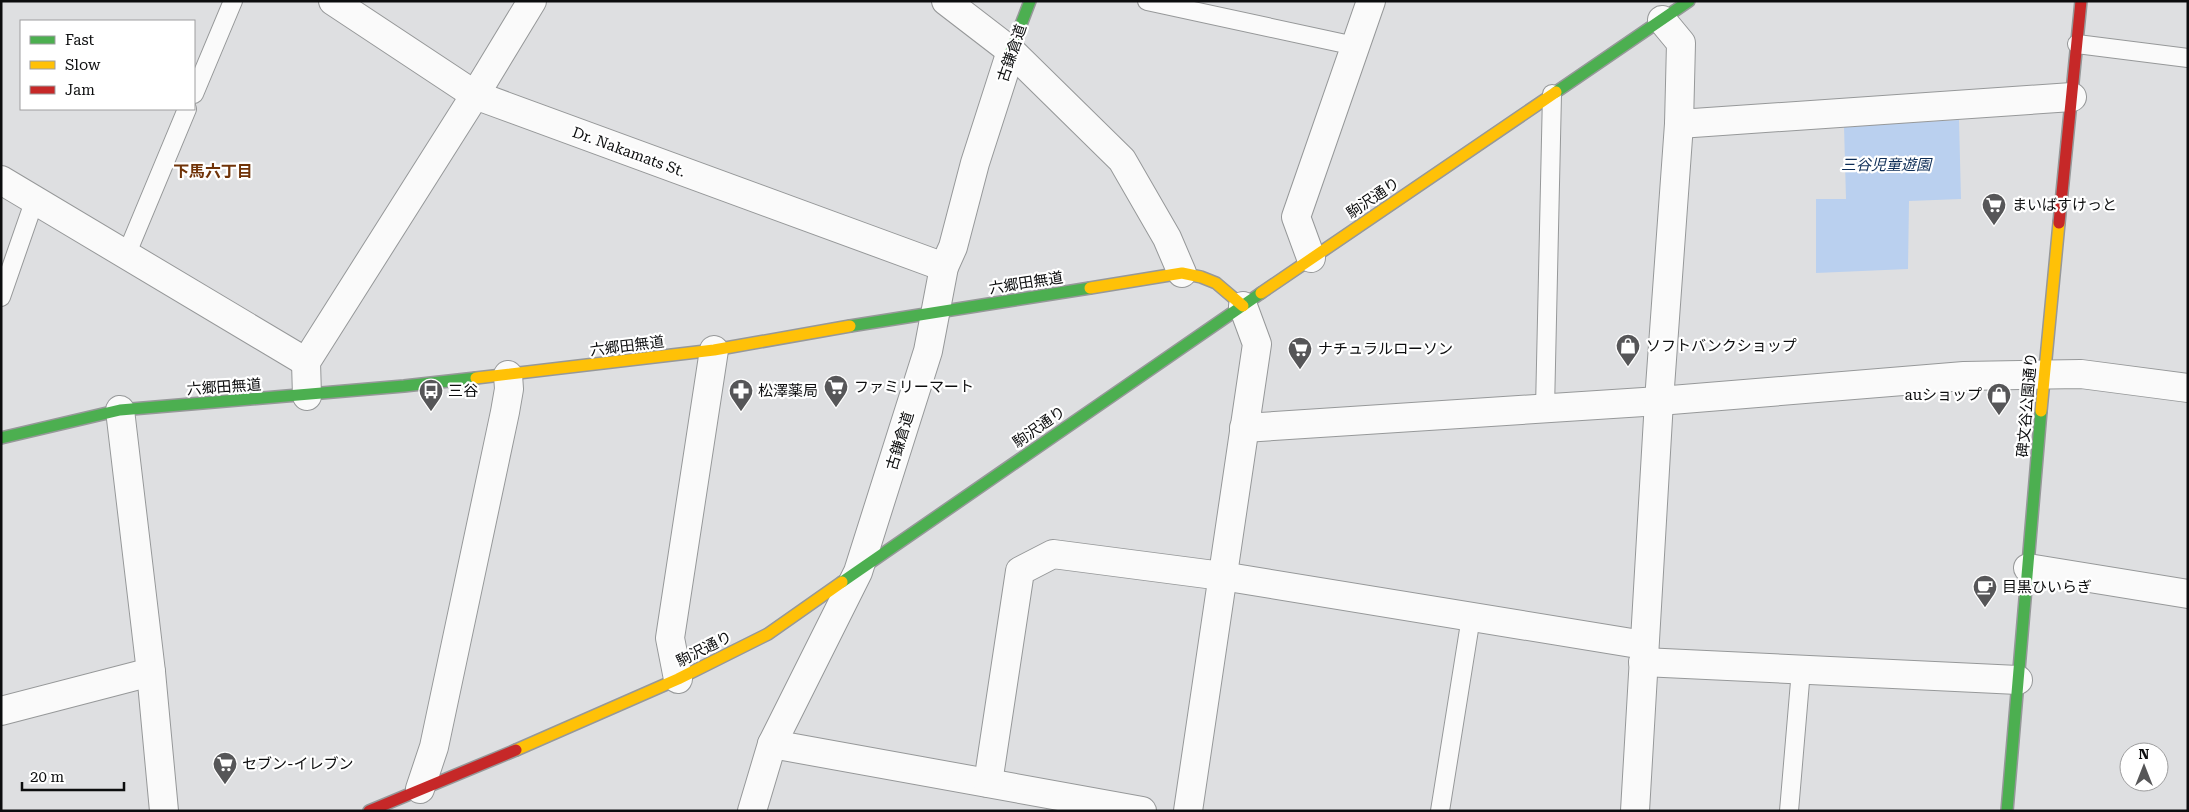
<svg xmlns="http://www.w3.org/2000/svg" width="2189" height="812" viewBox="0 0 2189 812" font-family="'Roboto Serif','Noto Sans JP',serif">
<style>
.green{fill:#bad0ef}
.lines{fill:none;stroke-linecap:round;stroke-linejoin:round}
.lane-casing{stroke:#969899;stroke-width:20}
.street-casing{stroke:#969899;stroke-width:30}
.fast-casing{stroke:#969899;stroke-width:14}
.slow-casing{stroke:#969899;stroke-width:14}
.jam-casing{stroke:#969899;stroke-width:14}
.lane{stroke:#fafafa;stroke-width:18}
.street{stroke:#fafafa;stroke-width:28}
.fast{stroke:#4caf50;stroke-width:11}
.slow{stroke:#ffc107;stroke-width:11}
.jam{stroke:#c62828;stroke-width:11}
.labels{text-anchor:middle;stroke-width:4.5;stroke-linejoin:round;paint-order:stroke}
.street-label{font-size:15px;fill:#0c0d0e;stroke:#fff}
.park-label{font-size:15px;font-style:italic;fill:#0b2b55;stroke:#fff}
.poi-label{font-size:15px;fill:#0c0d0e;stroke:#fff;text-anchor:start}
.neighbourhood-label{font-size:16px;font-weight:bold;fill:#703308;stroke:#fff}
</style>
<rect width="100%" height="100%" fill="#dedfe1"/>
<!-- green -->
<path class="green" d="M1959,120L1961,199L1909,201L1908,269L1816,273V199H1846L1844,126Z"/>
<g class="lines">
<defs>
<g id="lane">
<path d="M1147,1L1355,46"/>
<path d="M2077,44L2188,58"/>
<path d="M194,94L233,1"/>
<path d="M127,253L187,109"/>
<path d="M1,297L35,199"/>
<path d="M1545,409L1552,94"/>
<path d="M1440,811L1471,617"/>
<path d="M1789,811L1801,670"/>
</g>
<g id="street">
<path d="M333,1L475,95L944,267"/>
<path d="M946,1L1011,51L1122,160L1167,238L1182,273"/>
<path d="M1679,124L2072,97"/>
<path d="M1,180L306,362"/>
<path d="M1311,258L1296,217L1371,1"/>
<path d="M307,396L306,362L475,95L532,1"/>
<path d="M120,410L151,672L164,811"/>
<path d="M1244,428L1659,401L1964,376L2081,374L2188,388"/>
<path d="M2028,568L2188,594"/>
<path d="M1643,662L2018,680"/>
<path d="M678,679L670,638L714,350"/>
<path d="M1,711L151,672"/>
<path d="M772,744L1142,811"/>
<path d="M988,783L1020,571L1053,554L1222,576L1644,645"/>
<path d="M420,789L434,747L505,412L509,389L508,375"/>
<path d="M752,811L772,744L858,572L928,351L944,267L953,247L975,163L1011,51"/>
<path d="M1188,811L1257,344L1243,306"/>
<path d="M1635,811L1659,401L1679,124L1681,43L1662,20"/>
</g>
<g id="fast">
<path d="M1011,51L1030,1"/>
<path d="M1556,92L1689,1"/>
<path d="M850,326L1090,288"/>
<path d="M1,438L120,410L404,386L476,378"/>
<path d="M842,582L1261,293"/>
<path d="M2007,811L2041,411"/>
</g>
<g id="slow">
<path d="M1090,288L1182,273L1201,277L1216,283L1243,306"/>
<path d="M1261,293L1556,92"/>
<path d="M476,378L714,350L850,326"/>
<path d="M2041,411L2059,223"/>
<path d="M516,750L678,679L768,634L842,582"/>
</g>
<g id="jam">
<path d="M2059,223L2081,1"/>
<path d="M369,811L516,750"/>
</g>
</defs>
<!-- lane casing -->
<use href="#lane" class="lane-casing"/>
<!-- street casing -->
<use href="#street" class="street-casing"/>
<!-- fast casing -->
<use href="#fast" class="fast-casing"/>
<!-- slow casing -->
<use href="#slow" class="slow-casing"/>
<!-- jam casing -->
<use href="#jam" class="jam-casing"/>
<!-- lane -->
<use href="#lane" class="lane"/>
<!-- street -->
<use href="#street" class="street"/>
<!-- fast -->
<use href="#fast" class="fast"/>
<!-- slow -->
<use href="#slow" class="slow"/>
<!-- jam -->
<use href="#jam" class="jam"/>
</g>
<!-- icons -->
<defs>
<symbol id="supermarket-pin" viewBox="-11 -11 22 30"><path d="M0 17L-7.5 6A9.5 9.5 0 1 1 7.5 6Z" fill="#565658" stroke="#fff"/><path d="M-6-5.5h2.5l.6 2H6L4.5 2H-2.5L-4.4-4H-6ZM-1.5 3.2a1.3 1.3 0 1 0 .1 0ZM3 3.2a1.3 1.3 0 1 0 .1 0Z" fill="#fff"/></symbol>
<symbol id="shop-pin" viewBox="-11 -11 22 30"><path d="M0 17L-7.5 6A9.5 9.5 0 1 1 7.5 6Z" fill="#565658" stroke="#fff"/><path d="M-5-2.5h2.3a2.7 3.5 0 0 1 5.4 0H5L5.5 6h-11ZM-1.5-2.5h3a1.5 2.3 0 0 0-3 0Z" fill="#fff"/></symbol>
<symbol id="bus-pin" viewBox="-11 -11 22 30"><path d="M0 17L-7.5 6A9.5 9.5 0 1 1 7.5 6Z" fill="#565658" stroke="#fff"/><path d="M-5-6H5V4H4V6H2V4H-2V6H-4V4H-5ZM-3.5-4V0h7V-4ZM-3.5 1.2v1.5H-2V1.2ZM2 1.2v1.5H3.5V1.2Z" fill="#fff"/></symbol>
<symbol id="pharmacy-pin" viewBox="-11 -11 22 30"><path d="M0 17L-7.5 6A9.5 9.5 0 1 1 7.5 6Z" fill="#565658" stroke="#fff"/><path d="M-2-6h4v4h4v4h-4v4h-4v-4h-4v-4h4Z" fill="#fff"/></symbol>
<symbol id="cafe-pin" viewBox="-11 -11 22 30"><path d="M0 17L-7.5 6A9.5 9.5 0 1 1 7.5 6Z" fill="#565658" stroke="#fff"/><path d="M-5.5-4.5H6V0H3Q3 3.5 0 3.5H-2.5Q-5.5 3.5-5.5 0ZM3-3.2v2h1.7v-2ZM-6 4.5H4V6H-6Z" fill="#fff"/></symbol>
</defs>
<g fill-rule="evenodd">
<use href="#supermarket-pin" x="1980" y="191" width="28" height="38"/>
<use href="#shop-pin" x="1614" y="332" width="28" height="38"/>
<use href="#supermarket-pin" x="1286" y="335" width="28" height="38"/>
<use href="#supermarket-pin" x="822" y="373" width="28" height="38"/>
<use href="#bus-pin" x="417" y="377" width="28" height="38"/>
<use href="#pharmacy-pin" x="727" y="377" width="28" height="38"/>
<use href="#shop-pin" x="1985" y="381" width="28" height="38"/>
<use href="#cafe-pin" x="1971" y="573" width="28" height="38"/>
<use href="#supermarket-pin" x="211" y="750" width="28" height="38"/>
</g>
<g class="labels">
<!-- street labels -->
<g class="street-label">
<text transform="translate(1012 53) rotate(-71)" y="5">古鎌倉道</text>
<text transform="translate(629 152) rotate(20)" y="5">Dr. Nakamats St.</text>
<text transform="translate(1373 198) rotate(-34)" y="5">駒沢通り</text>
<text transform="translate(1026 283) rotate(-9)" y="5">六郷田無道</text>
<text transform="translate(627 346) rotate(-7)" y="5">六郷田無道</text>
<text transform="translate(224 387) rotate(-4)" y="5">六郷田無道</text>
<text transform="translate(2027 405) rotate(-85)" y="5">碑文谷公園通り</text>
<text transform="translate(1039 427) rotate(-35)" y="5">駒沢通り</text>
<text transform="translate(900 441) rotate(-73)" y="5">古鎌倉道</text>
<text transform="translate(704 649) rotate(-27)" y="5">駒沢通り</text>
</g>
<!-- park labels -->
<g class="park-label">
<text x="1886" y="170">三谷児童遊園</text>
</g>
<!-- poi labels -->
<g class="poi-label">
<text x="2012" y="210">まいばすけっと</text>
<text x="1646" y="351">ソフトバンクショップ</text>
<text x="1318" y="354">ナチュラルローソン</text>
<text x="854" y="392">ファミリーマート</text>
<text x="448" y="396">三谷</text>
<text x="758" y="396">松澤薬局</text>
<text x="1982" y="400" text-anchor="end">auショップ</text>
<text x="2002" y="592">目黒ひいらぎ</text>
<text x="242" y="769">セブン-イレブン</text>
</g>
<!-- neighbourhood labels -->
<g class="neighbourhood-label">
<text x="213" y="177">下馬六丁目</text>
</g>
</g>
<!-- border -->
<rect width="2189" height="812" fill="none" stroke="#0c0d0e" stroke-width="5"/>
<!-- legend -->
<rect x="20" y="20" width="175" height="90" fill="#ffffff" stroke="#9e9e9f"/>
<rect x="30" y="36" width="25" height="8" fill="#4caf50" stroke="#9e9e9f"/>
<text x="65" y="45" font-size="15" fill="#0c0d0e">Fast</text>
<rect x="30" y="61" width="25" height="8" fill="#ffc107" stroke="#9e9e9f"/>
<text x="65" y="70" font-size="15" fill="#0c0d0e">Slow</text>
<rect x="30" y="86" width="25" height="8" fill="#c62828" stroke="#9e9e9f"/>
<text x="65" y="95" font-size="15" fill="#0c0d0e">Jam</text>
<!-- north arrow -->
<g transform="translate(2144 767)"><circle r="24" fill="#ffffff" stroke="#9e9e9f"/>
<path d="M0-4L9 19L0 12L-9 19Z" fill="#565658"/>
<text y="-8" font-size="14" font-weight="bold" text-anchor="middle" fill="#0c0d0e">N</text>
</g>
<!-- scale -->
<path d="M22 782v8h102v-8" fill="none" stroke="#0c0d0e" stroke-width="2.5"/>
<text x="30" y="782" font-size="15" fill="#0c0d0e" stroke="#ffffff" stroke-width="4" paint-order="stroke">20 m</text>
</svg>
